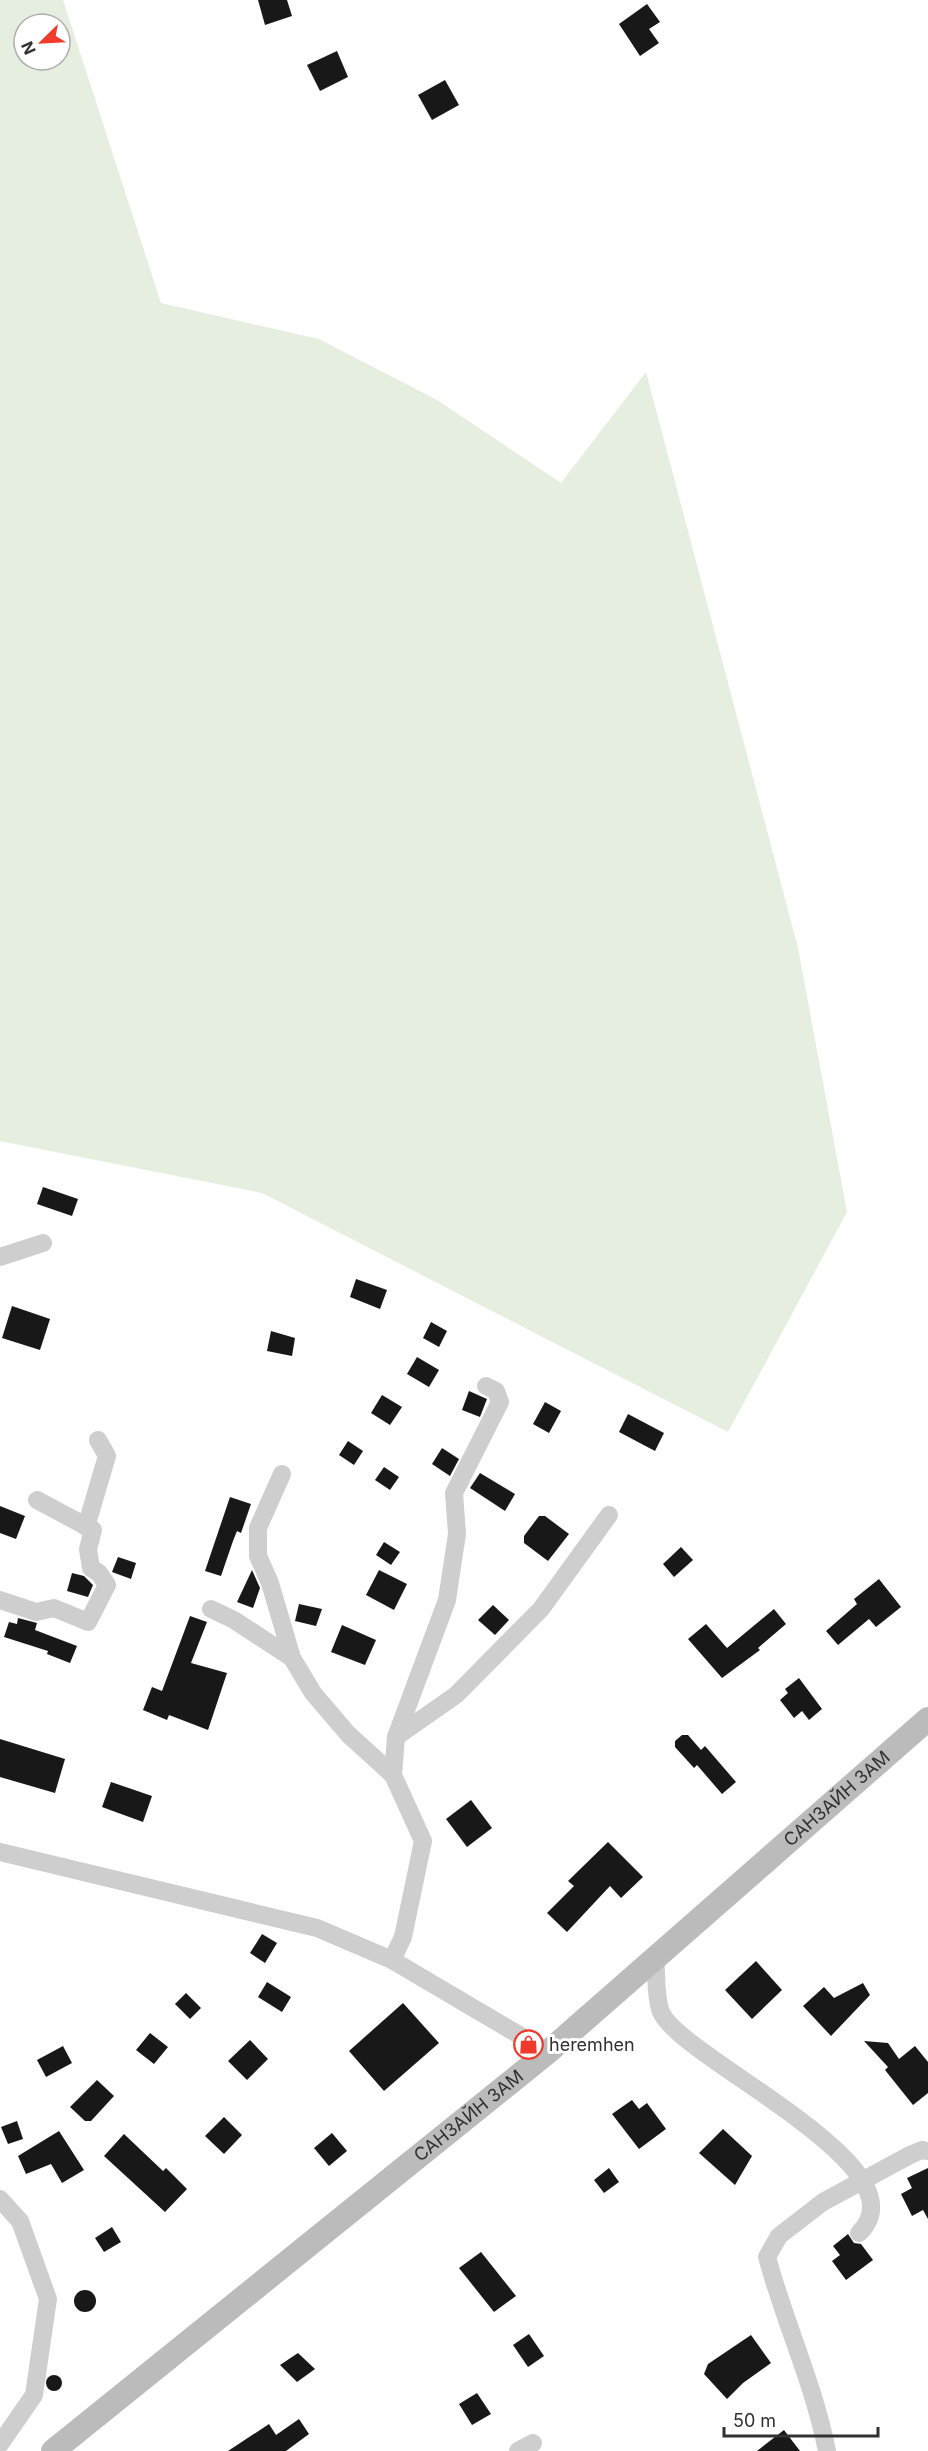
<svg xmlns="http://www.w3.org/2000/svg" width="928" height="2451" viewBox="0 0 928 2451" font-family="Inter,sans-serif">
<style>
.green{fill:#e5eedf;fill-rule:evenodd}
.building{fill:#181818}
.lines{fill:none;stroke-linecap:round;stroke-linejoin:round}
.street{stroke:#cecece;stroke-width:18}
.secondary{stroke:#bbb;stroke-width:24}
.labels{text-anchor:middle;stroke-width:6;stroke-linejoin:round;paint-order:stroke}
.street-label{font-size:18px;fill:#313131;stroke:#fff}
.poi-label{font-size:18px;fill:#313131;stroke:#fff;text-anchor:start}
</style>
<rect width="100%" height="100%" fill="#fff"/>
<!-- green -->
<path class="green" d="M0,0H63L161,303L319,339L437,400L561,483L646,372L798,948L847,1212L728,1432L262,1193L0,1141ZM24,24H60V60H24Z"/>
<!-- building -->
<g class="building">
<path d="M258,0H287L292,16L265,25Z"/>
<path d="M647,4L660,22L649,29L659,43L640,56L619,24Z"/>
<path d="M337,51L348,77L320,91L307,65Z"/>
<path d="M445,80L459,105L432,120L418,95Z"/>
<path d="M43,1187L78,1199L72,1216L37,1204Z"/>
<path d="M356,1279L387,1290L380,1309L350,1297Z"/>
<path d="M12,1306L50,1319L40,1350L2,1338Z"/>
<path d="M431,1322L447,1331L439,1347L423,1338Z"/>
<path d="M271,1331L295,1338L292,1356L267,1351Z"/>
<path d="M417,1357L439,1370L429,1387L407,1374Z"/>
<path d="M469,1391L487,1399L480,1417L462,1410Z"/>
<path d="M382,1395L402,1407L390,1425L371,1413Z"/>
<path d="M545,1402L561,1411L549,1433L533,1424Z"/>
<path d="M628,1414L664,1433L655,1451L619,1432Z"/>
<path d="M348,1441L363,1451L354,1465L339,1455Z"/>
<path d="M442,1448L459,1459L450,1476L432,1464Z"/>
<path d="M384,1467L399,1477L390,1490L375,1480Z"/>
<path d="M480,1473L515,1494L505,1511L470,1488Z"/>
<path d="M230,1497L251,1504L241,1533L237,1531L233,1541L221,1576L205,1571Z"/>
<path d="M0,1506L25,1516L16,1539L0,1533Z"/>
<path d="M539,1516H545L569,1534L548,1561L524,1543V1536Z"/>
<path d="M384,1542L400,1552L391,1565L376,1555Z"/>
<path d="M681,1547L693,1560L674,1577L663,1564Z"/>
<path d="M118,1557L136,1563L131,1579L112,1572Z"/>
<path d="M252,1570L260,1588L253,1608L237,1602Z"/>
<path d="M379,1570L407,1584L394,1610L366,1595Z"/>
<path d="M72,1573L84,1576L93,1585L88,1597L67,1591Z"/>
<path d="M879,1579L901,1607L876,1627L869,1619L838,1645L826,1631L857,1604L854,1599Z"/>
<path d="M299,1604L322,1609L316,1626L295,1621Z"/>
<path d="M493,1605L509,1620L495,1635L478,1620Z"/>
<path d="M774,1609L786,1624L758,1648L760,1650L722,1678L688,1639L706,1624L727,1648Z"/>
<path d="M190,1616L207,1622L191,1663L227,1673L208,1730L169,1715L167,1720L143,1710L152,1687L162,1691Z"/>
<path d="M18,1618L37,1623L35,1630L77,1646L70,1663L47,1654L48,1651L4,1637L9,1622L17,1624Z"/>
<path d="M342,1625L376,1640L365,1665L331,1652Z"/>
<path d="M799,1678L822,1709L809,1720L802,1711L794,1718L780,1700L788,1693L785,1689Z"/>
<path d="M682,1735H688L701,1750L705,1746L736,1782L722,1794L697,1765L694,1768L675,1747V1741Z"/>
<path d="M0,1739L65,1759L55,1793L0,1777Z"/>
<path d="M111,1782L152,1796L143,1822L102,1807Z"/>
<path d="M471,1800L492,1828L467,1847L446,1819Z"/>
<path d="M608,1842L643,1877L621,1898L610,1886L567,1932L547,1913L574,1886L568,1881Z"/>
<path d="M262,1934L277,1943L265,1963L250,1953Z"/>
<path d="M756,1961L782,1990L752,2019L725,1990Z"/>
<path d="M267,1982L291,1997L282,2012L258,1997Z"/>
<path d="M863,1983L870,1995L831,2036L803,2006L824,1987L834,1998Z"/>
<path d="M186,1993L201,2008L190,2019L175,2004Z"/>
<path d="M403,2003L439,2043L384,2091L349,2051Z"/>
<path d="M150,2033L168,2047L154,2064L136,2050Z"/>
<path d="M250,2040L268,2059L247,2080L228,2061Z"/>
<path d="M864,2041L888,2043L899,2059L915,2046L928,2062V2093L913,2105L885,2070L888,2067Z"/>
<path d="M63,2046L72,2063L46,2077L37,2060Z"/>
<path d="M97,2080L114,2096L91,2121H85L70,2107Z"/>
<path d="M632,2100L639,2109L647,2103L666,2129L639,2149L612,2114Z"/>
<path d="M224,2117L242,2135L224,2154L205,2136Z"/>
<path d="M17,2121L23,2139L8,2144L1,2127Z"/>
<path d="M723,2129L752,2156L735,2185L699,2153Z"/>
<path d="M59,2131L84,2170L62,2183L51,2164L26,2174L18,2156Z"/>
<path d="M332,2133L347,2151L329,2166L314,2148Z"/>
<path d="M124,2134L163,2171L166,2168L187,2189L165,2212L104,2156Z"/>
<path d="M609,2168L619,2182L604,2193L594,2180Z"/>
<path d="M928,2168V2219L923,2210L912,2216L901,2194L912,2188L907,2178Z"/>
<path d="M112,2227L121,2242L104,2252L95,2238Z"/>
<path d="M848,2234L854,2243L861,2244L873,2260L846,2280L832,2261L840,2255L833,2246Z"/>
<path d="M481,2252L516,2296L494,2312L459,2268Z"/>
<circle cx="85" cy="2301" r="11"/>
<path d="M529,2334L544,2356L528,2367L513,2345Z"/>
<path d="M751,2335L771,2363L743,2383L727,2399L704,2374L708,2364Z"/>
<path d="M298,2353L315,2369L297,2382L280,2365Z"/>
<circle cx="54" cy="2383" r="8"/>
<path d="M477,2393L491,2414L472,2425L459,2404Z"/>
<path d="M299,2419L309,2434L286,2451H228L269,2424L276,2435Z"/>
<path d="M784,2430L800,2451H757Z"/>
</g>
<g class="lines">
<!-- street -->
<g class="street">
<path d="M0,1257L43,1243"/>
<path d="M282,1474L258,1528V1556L270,1583L292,1658L313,1693L348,1734L393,1775"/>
<path d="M86,1527L107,1456L98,1440"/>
<path d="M0,1600L36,1612L54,1608L88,1622L107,1585L99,1573L91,1568L88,1549L93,1530L37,1500"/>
<path d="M211,1609L234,1620L292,1658"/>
<path d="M396,1737L456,1695L541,1609L609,1515"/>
<path d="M0,1852L317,1928L392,1960L548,2052"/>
<path d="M655,1958C657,1974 655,1997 661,2012C681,2059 928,2167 859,2233"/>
<path d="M392,1960L403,1937L423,1841L393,1775L396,1737L447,1600L457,1534L454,1493L500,1402L496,1391L486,1386"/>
<path d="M0,2199L20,2221L48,2299L34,2395L0,2444"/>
<path d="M518,2451L533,2443"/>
<path d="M827,2451C814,2385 785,2323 767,2257L779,2236L823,2202L910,2155L922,2150L928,2151"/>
</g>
<!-- secondary -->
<path class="secondary" id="s1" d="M53,2451L548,2052L928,1719"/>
</g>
<!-- icons -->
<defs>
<symbol id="shop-ring" viewBox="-11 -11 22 22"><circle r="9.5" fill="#fff" stroke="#ef3a2c" stroke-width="1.5"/><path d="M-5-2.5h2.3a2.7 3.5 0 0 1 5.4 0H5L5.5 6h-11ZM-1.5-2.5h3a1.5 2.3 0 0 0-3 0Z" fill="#ef3a2c"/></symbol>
</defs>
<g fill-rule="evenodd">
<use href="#shop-ring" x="512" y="2028" width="33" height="33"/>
</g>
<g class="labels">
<!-- street labels -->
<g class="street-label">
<text dy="6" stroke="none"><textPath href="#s1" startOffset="1020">САНЗАЙН ЗАМ</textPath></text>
<text dy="6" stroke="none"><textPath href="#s1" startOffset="534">САНЗАЙН ЗАМ</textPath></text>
</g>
<!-- poi labels -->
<g class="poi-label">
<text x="549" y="2051">heremhen</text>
</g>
</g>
<!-- north arrow -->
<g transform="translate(42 42) rotate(246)"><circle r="28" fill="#ffffff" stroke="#adadad" stroke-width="1.5"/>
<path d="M0-4.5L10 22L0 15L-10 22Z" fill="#ef3a2c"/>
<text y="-9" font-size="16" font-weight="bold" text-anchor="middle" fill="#313131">N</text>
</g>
<!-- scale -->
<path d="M724 2427v9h154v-9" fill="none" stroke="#313131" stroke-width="3"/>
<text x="733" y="2427" font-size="18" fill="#313131" stroke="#ffffff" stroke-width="4.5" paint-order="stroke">50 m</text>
</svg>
